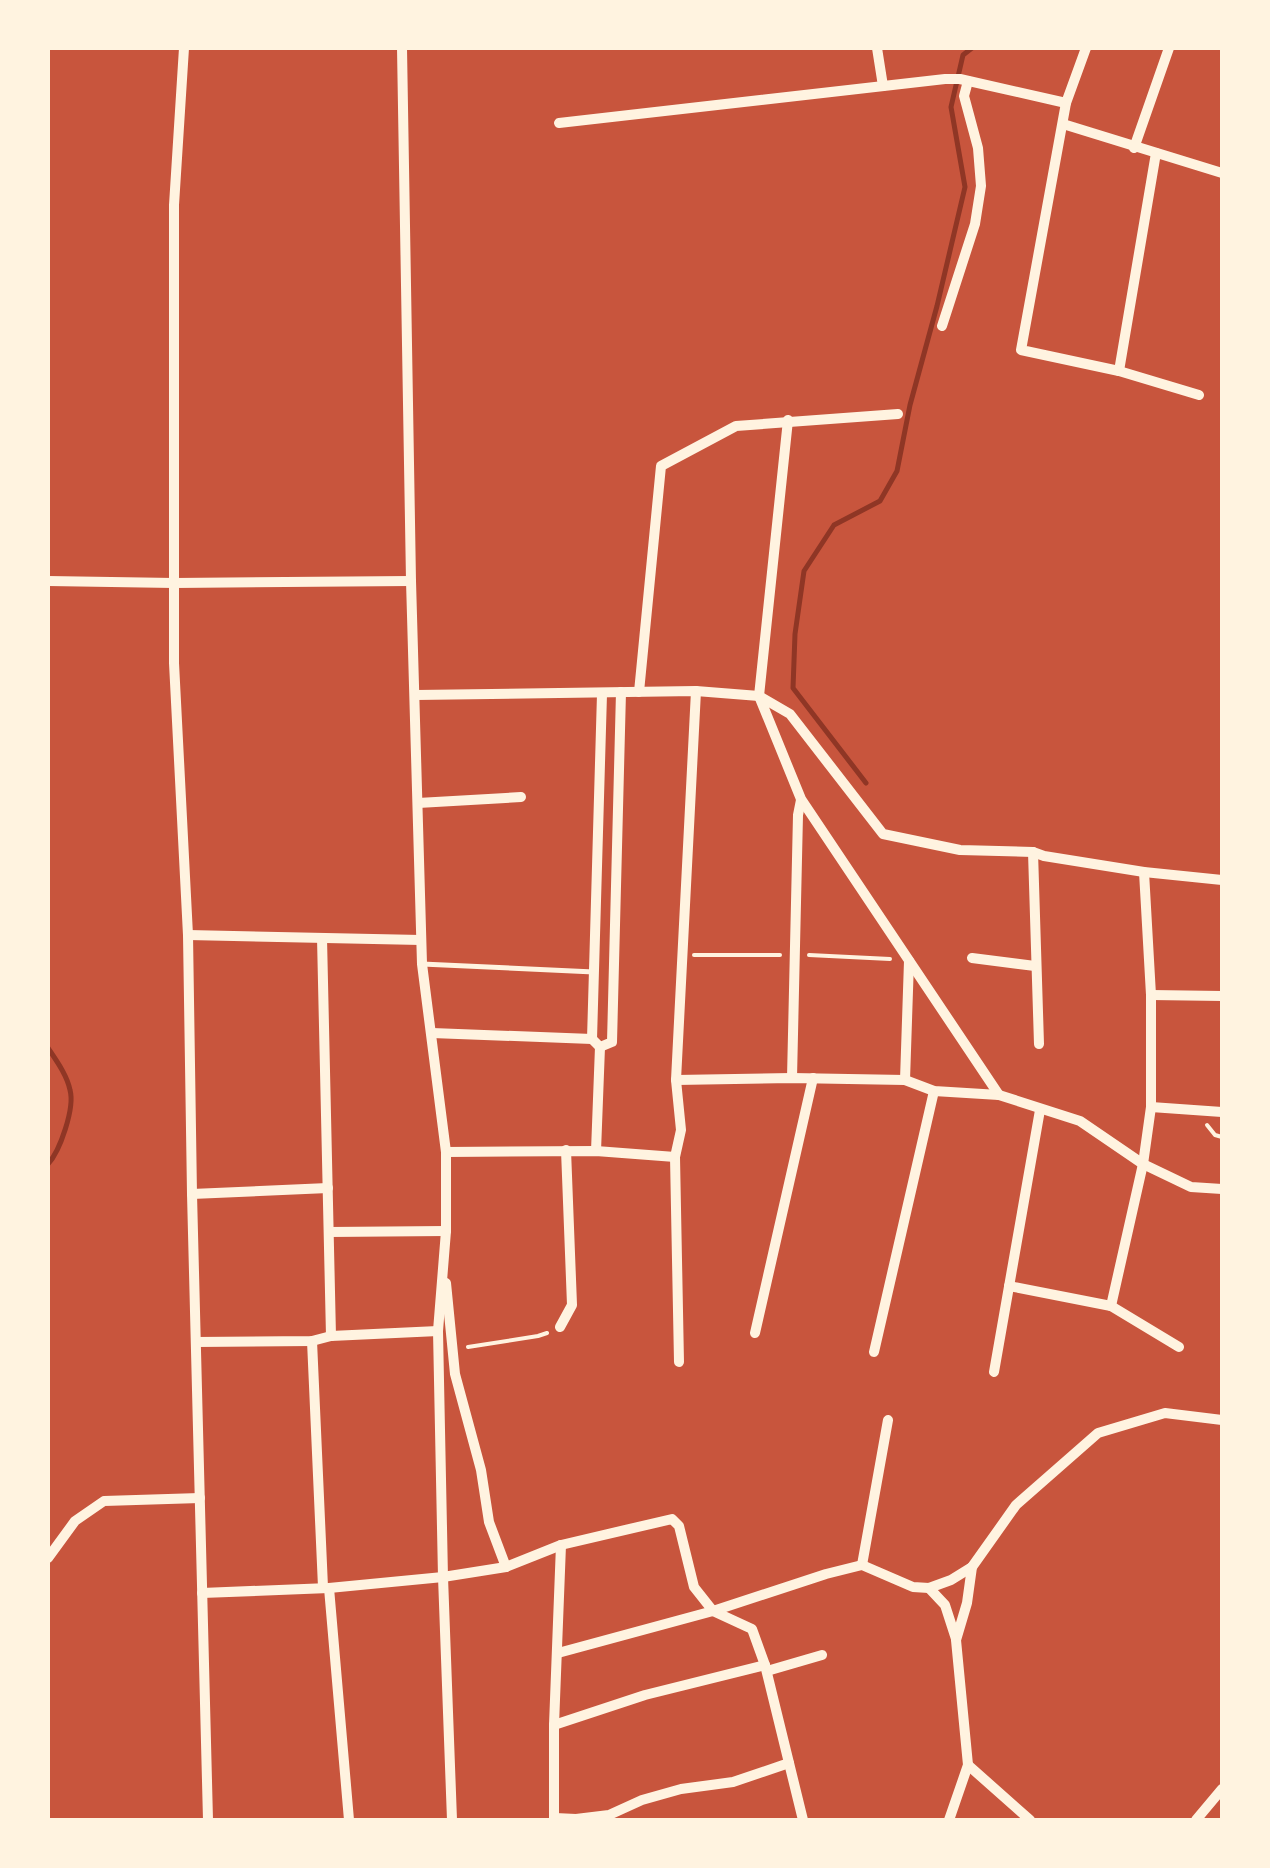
<svg xmlns="http://www.w3.org/2000/svg" width="1270" height="1868" viewBox="0 0 1270 1868" font-family="Figtree,sans-serif">
<style>
.lines{fill:none;stroke-linecap:round;stroke-linejoin:round}
.stream{stroke:#8f3625;stroke-width:5}
.path{stroke:#fff3e0;stroke-width:4}
.service{stroke:#fff3e0;stroke-width:5}
.minor{stroke:#fff3e0;stroke-width:10}
</style>
<rect width="100%" height="100%" fill="#c8553d"/>
<g class="lines">
<!-- stream -->
<g class="stream">
<path d="M866,783L793,688L795,634L804,571L834,525L880,501L897,471L910,405L937,306L965,187L951,107L963,55L972,48"/>
<path d="M48,1048C56,1060 67,1075 70,1090C75,1108 60,1151 48,1164"/>
</g>
<!-- path -->
<g class="path">
<path d="M694,955H780"/>
<path d="M809,955L890,959"/>
<path d="M1207,1125L1215,1135L1222,1137"/>
<path d="M468,1347L538,1336L547,1333"/>
</g>
<!-- service -->
<path class="service" d="M422,964L594,972"/>
<!-- minor -->
<g class="minor">
<path d="M184,48L174,205V663L188,935L192,1194L208,1820"/>
<path d="M402,48L411,581L422,964L446,1152V1231L438,1331L443,1577L452,1820"/>
<path d="M877,48L883,86"/>
<path d="M1086,48L1066,103L1021,350L1119,371L1199,395"/>
<path d="M559,123L945,79H960L1066,103"/>
<path d="M1063,124L1222,173"/>
<path d="M1134,148L1169,48"/>
<path d="M942,326L975,224L981,186L978,148L964,96L968,81"/>
<path d="M1119,371L1156,153"/>
<path d="M788,420L759,696L801,799L999,1095"/>
<path d="M48,581L174,583L411,581"/>
<path d="M639,692L661,466L736,426L898,414"/>
<path d="M416,695L696,691L759,696L790,714L883,834L960,850L1033,852L1044,856L1144,872L1222,880"/>
<path d="M418,803L521,797"/>
<path d="M1033,852L1039,1044"/>
<path d="M188,935L421,940"/>
<path d="M322,938L331,1336"/>
<path d="M972,958L1035,966"/>
<path d="M1151,995L1222,996"/>
<path d="M432,1033L592,1039L600,1047L612,1042L621,692"/>
<path d="M592,1039L602,694"/>
<path d="M792,1078L798,815L801,800"/>
<path d="M676,1080L792,1078L905,1080L934,1091L999,1095L1080,1121L1143,1164L1191,1187L1222,1189"/>
<path d="M905,1080L909,961"/>
<path d="M1151,1107L1222,1112"/>
<path d="M596,1151L600,1047"/>
<path d="M446,1152L596,1151L675,1157"/>
<path d="M192,1194L328,1188"/>
<path d="M329,1232L446,1231"/>
<path d="M446,1283L455,1374L481,1470L489,1522L506,1567"/>
<path d="M1009,1286L1111,1306L1179,1347"/>
<path d="M1111,1306L1143,1164L1151,1107V995L1144,872"/>
<path d="M560,1327L572,1305L566,1150"/>
<path d="M755,1333L813,1078"/>
<path d="M312,1341L323,1587"/>
<path d="M196,1342L312,1341L331,1336L438,1331"/>
<path d="M874,1352L934,1091"/>
<path d="M679,1362L675,1157L681,1130L676,1080L696,691"/>
<path d="M994,1372L1040,1110"/>
<path d="M48,1558L75,1521L104,1501L200,1498"/>
<path d="M862,1565L888,1420"/>
<path d="M329,1588L349,1820"/>
<path d="M929,1588L945,1605L956,1639"/>
<path d="M202,1593L329,1588L443,1577L506,1567L561,1545L672,1519L679,1526L694,1587L713,1611L752,1629L765,1665L803,1820"/>
<path d="M558,1653L713,1611L826,1574L862,1565L913,1587L929,1588L951,1580L972,1567"/>
<path d="M767,1671L822,1655"/>
<path d="M554,1725L645,1695L765,1665"/>
<path d="M968,1765L1030,1820"/>
<path d="M555,1818L576,1819L609,1815L642,1800L681,1789L733,1782L789,1763"/>
<path d="M554,1820V1725L561,1545"/>
<path d="M949,1820L968,1765L956,1640L967,1603L972,1567L1016,1505L1098,1433L1165,1413L1222,1420"/>
<path d="M1196,1820L1222,1789"/>
</g>
</g>
<!-- border -->
<rect width="1270" height="1868" fill="none" stroke="#fff3e0" stroke-width="100"/>
</svg>
